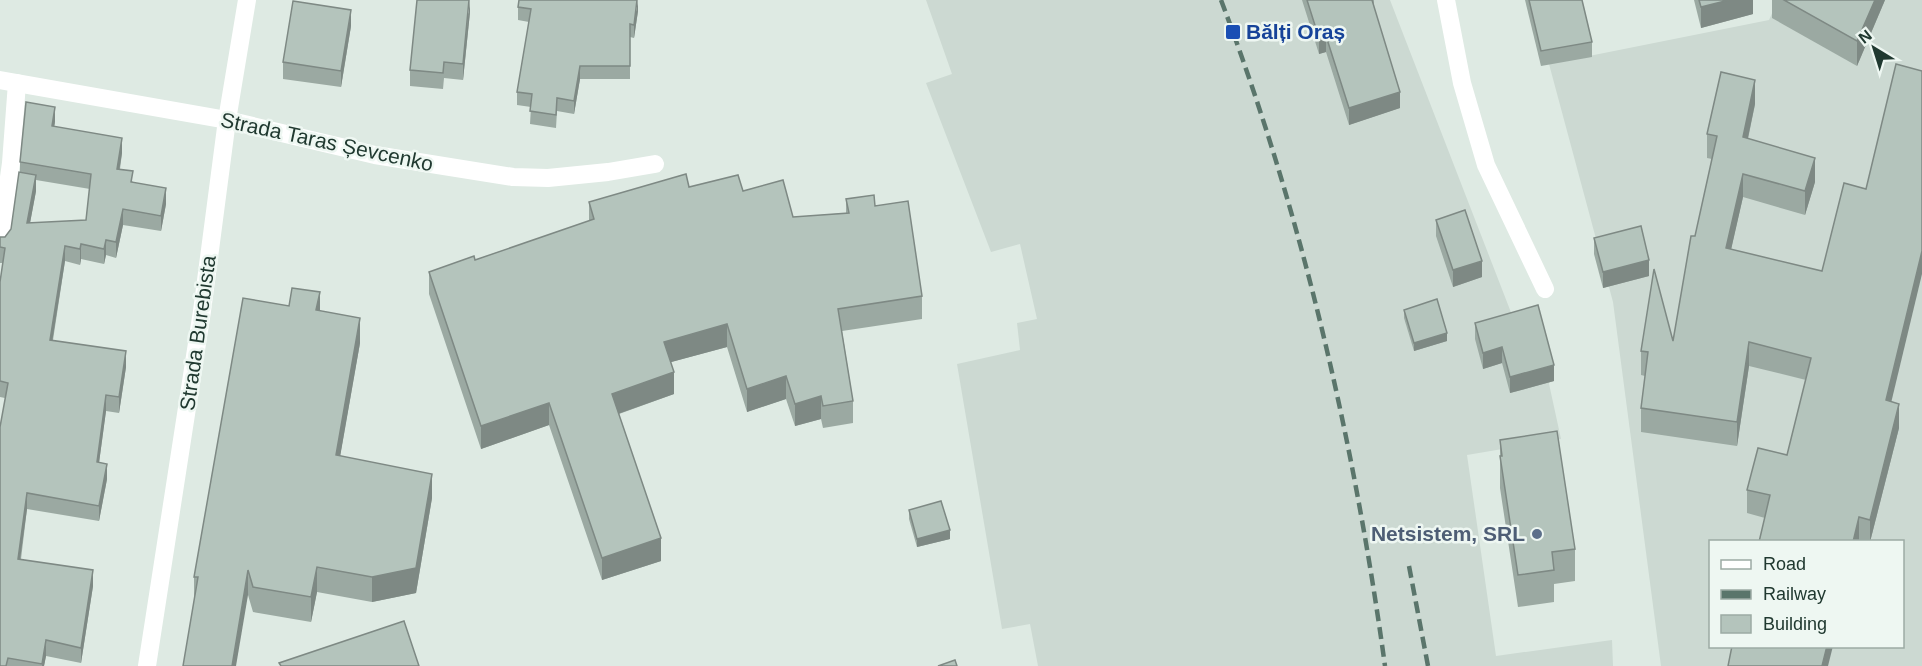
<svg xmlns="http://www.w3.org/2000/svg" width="1922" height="666" viewBox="0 0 1922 666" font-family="Arial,sans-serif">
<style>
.built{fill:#ccd9d2;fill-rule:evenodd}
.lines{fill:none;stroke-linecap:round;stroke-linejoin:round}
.minor{stroke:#fff;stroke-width:18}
.rail{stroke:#5a756b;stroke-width:4.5;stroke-dasharray:12 6;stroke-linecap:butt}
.wall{fill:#9ba9a2;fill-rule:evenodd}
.shaded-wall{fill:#7e8984}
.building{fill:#b4c4bc;stroke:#7e8984;stroke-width:1.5}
.transit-dot{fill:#1a4fb4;stroke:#eef7f2;stroke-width:2}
.service-dot{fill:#5c6f8a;stroke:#eef7f2;stroke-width:2}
.labels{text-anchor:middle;stroke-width:5;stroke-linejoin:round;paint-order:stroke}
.transit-label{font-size:21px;font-weight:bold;fill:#164399;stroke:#eef7f2;text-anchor:start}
.street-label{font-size:21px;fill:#203930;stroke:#eef7f2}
.service-label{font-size:21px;font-weight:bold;fill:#4e5e75;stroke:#eef7f2;text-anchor:end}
</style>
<rect width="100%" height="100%" fill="#deeae3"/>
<!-- built -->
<g class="built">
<path d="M926,0H1390L1512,315L1533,310L1561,439L1467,455L1496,656L1612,640L1613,666H1038L1030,624L1002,629L957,364L1020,350L1017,323L1037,319L1020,244L991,252L926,83L952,74Z"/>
<path d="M1778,0H1922V666H1661L1613,302L1549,64L1769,20ZM1710,542H1902V646H1710Z"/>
</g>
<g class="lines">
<!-- minor -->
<g class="minor">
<path d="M1446,0L1462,83L1486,165L1545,289"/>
<path d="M0,80L227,120L375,155L513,177L548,178L608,172L655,164"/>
<path d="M0,242L11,163L17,83"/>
<path d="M147,666L202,311L227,120L247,0"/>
</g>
<!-- rail -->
<g class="rail">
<path d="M1221,0C1302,214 1354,440 1385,666"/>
<path d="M1409,566L1428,666"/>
</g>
</g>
<!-- wall -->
<g class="wall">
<path d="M1302,0H1374V7L1400,108L1349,125L1326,52L1319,54Z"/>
<path d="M1525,0H1582L1592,42V57L1541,66Z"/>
<path d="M1694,0H1753V14L1701,28Z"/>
<path d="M1772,0H1885L1857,66L1772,18Z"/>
<path d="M518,7L638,11L634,38L630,37V79H580L574,114L557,111L556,128L530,124L531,107L517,105V92L529,22L518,20Z"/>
<path d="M470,12L463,80L444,78L443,89L410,86V70Z"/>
<path d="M351,26L341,87L283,79V62Z"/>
<path d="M1755,104L1748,139L1815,182L1805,215L1743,197L1731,249L1891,402L1899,428L1870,542H1759L1765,518L1747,513V490L1787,455L1806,380L1749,366L1737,446L1641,432V408L1645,376L1641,375V351L1673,341L1712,159L1707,158V134Z"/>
<path d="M55,122L54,126L122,153L120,169L133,182L166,204L161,231L123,225L116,258L106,255L104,264L81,259L80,265L65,261L53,340L126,367L119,413L106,411L99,462L107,479L99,521L27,509L21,559L93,586L81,663L46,656L44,666H0L5,398L0,397V282L3,263H0V237H5L11,229L20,172V162ZM36,180L90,189L86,220L30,223L36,191Z"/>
<path d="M689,187L743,191L793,217L846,213V199L875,206L922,296V319L842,331L853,401V423L823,428L821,419L795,426L786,399L747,412L727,347L671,362L674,394L619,414L661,561L602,580L549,425L481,449L429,294V272L475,260L589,221V202Z"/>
<path d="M1436,220L1482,277L1453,287L1436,236Z"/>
<path d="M1594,238L1649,276L1603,288L1594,254Z"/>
<path d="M289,306L320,311L360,343L340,456L432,498L416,593L372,602L317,592L311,622L253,612L248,595L194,602V577Z"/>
<path d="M1404,310L1447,341L1414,351L1404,318Z"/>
<path d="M1475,323L1554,381L1510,393L1502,363L1483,369L1475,339Z"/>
<path d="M1500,440L1575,549V581L1554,584V602L1518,607L1500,488Z"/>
<path d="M909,510L950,539L917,547L909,519Z"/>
</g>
<!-- shaded-wall -->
<g class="shaded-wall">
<path d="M470,0V12L463,80V64Z"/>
<path d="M638,0V11L634,38V25Z"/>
<path d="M1729,0H1753V14L1701,28V7Z"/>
<path d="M1875,0H1885L1857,66V41Z"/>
<path d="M351,10V26L341,87V71Z"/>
<path d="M1326,36V52L1319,54V38Z"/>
<path d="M580,66V79L574,114V101Z"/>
<path d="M1755,80V104L1743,161V137Z"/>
<path d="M1400,92V108L1349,125V108Z"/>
<path d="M55,107V122L52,141V126Z"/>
<path d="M122,138V153L117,184V169Z"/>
<path d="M1815,158V182L1805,215V191Z"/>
<path d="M1743,174V197L1726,272V248Z"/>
<path d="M36,175V191L27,239V223Z"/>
<path d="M166,188V204L161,231V216Z"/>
<path d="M123,209V225L116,258V242Z"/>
<path d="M106,240V255L104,264V249Z"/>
<path d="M81,244V259L80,265V249Z"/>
<path d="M65,246V261L50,355V340Z"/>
<path d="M1922,251V274L1886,424V400Z"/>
<path d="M1649,260V276L1603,288V272Z"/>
<path d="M1482,261V277L1453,287V270Z"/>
<path d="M320,292V317L316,310Z"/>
<path d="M360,318V343L336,480V455Z"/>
<path d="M727,324V347L664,364V342Z"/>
<path d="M1447,333V341L1414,351V343Z"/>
<path d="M1749,342V366L1737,446V422Z"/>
<path d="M1502,347V363L1483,369V353Z"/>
<path d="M126,351V367L119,413V397Z"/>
<path d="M1554,365V381L1510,393V377Z"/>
<path d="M674,372V394L612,416V394Z"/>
<path d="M786,376V399L747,412V389Z"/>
<path d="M106,395V411L97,478V462Z"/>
<path d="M821,396V419L795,426V404Z"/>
<path d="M549,403V425L481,449V426Z"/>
<path d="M1899,404V428L1870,542V520Z"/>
<path d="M107,464V479L99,521V506Z"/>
<path d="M432,474V498L416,593L372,602V577Z"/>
<path d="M27,493V509L18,574V559Z"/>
<path d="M1859,517V542H1853Z"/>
<path d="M950,530V539L917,547V539Z"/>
<path d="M661,538V561L602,580V558Z"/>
<path d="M317,567V592L311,622V597Z"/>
<path d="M93,570V586L81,663V648Z"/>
<path d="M248,570V595L236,666H232Z"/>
<path d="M46,640V656L44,666H42Z"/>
<path d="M1827,646H1833L1828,666H1822Z"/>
</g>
<!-- building -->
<g class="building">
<path d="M417,0H469L463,64L444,62L443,73L410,70Z"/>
<path d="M519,0H637L634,25L630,24V66H580L574,101L557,98L556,115L530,111L532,94L517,92L531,9L518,7Z"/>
<path d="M1307,0H1372L1400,92L1349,108L1326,36L1319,38Z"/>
<path d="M1529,0H1582L1592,42L1541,51Z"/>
<path d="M1699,0H1729L1701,7Z"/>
<path d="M1784,0H1875L1857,41Z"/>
<path d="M293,1L351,10L341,71L283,62Z"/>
<path d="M1896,64L1922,71V251L1886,400L1899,404L1870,520L1859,517L1853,542H1759L1770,495L1747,490L1758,448L1787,455L1811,358L1749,342L1737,422L1641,408L1648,352L1641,351L1654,269L1673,341L1691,236H1695L1717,136L1707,134L1721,72L1755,80L1743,137L1815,158L1805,191L1743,174L1726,248L1822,271L1844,183L1866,189Z"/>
<path d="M26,102L55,107L52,126L122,138L117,169L133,171L131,182L166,188L161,216L123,209L116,242L106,240L104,249L81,244L80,249L65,246L50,340L126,351L119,397L106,395L97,462L107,464L99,506L27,493L18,559L93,570L81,648L46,640L42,664L8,658L6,666H0V427L8,383L0,381V282L5,248L0,247V237H5L11,229L19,172L36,175L27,223L86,220L91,174L20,162Z"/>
<path d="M686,174L689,187L738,175L743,191L783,180L793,217L849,213L846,199L874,195L875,206L908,201L922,296L838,309L853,401L823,406L821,396L795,404L786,376L747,389L727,324L664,342L674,372L612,394L661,538L602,558L549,403L481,426L429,272L474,256L475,260L594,219L589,202Z"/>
<path d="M1465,210L1482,261L1453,270L1436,220Z"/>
<path d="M1641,226L1649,260L1603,272L1594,238Z"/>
<path d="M292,288L320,292L316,310L360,318L336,455L432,474L416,568L372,577L317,567L311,597L253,587L248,570L232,666H183L198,577H194L243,298L289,306Z"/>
<path d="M1437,299L1447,333L1414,343L1404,310Z"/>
<path d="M1538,305L1554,365L1510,377L1502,347L1483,353L1475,323Z"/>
<path d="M1557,431L1575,549L1552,552L1554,570L1518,575L1500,456H1502L1500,440Z"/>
<path d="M941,501L950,530L917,539L909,510Z"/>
<path d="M404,621L419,666H281L279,663Z"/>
<path d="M1732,646H1827L1822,666H1728Z"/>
<path d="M955,660L957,666H938Z"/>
</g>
<!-- markers -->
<rect class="transit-dot" x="1225" y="24" width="16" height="16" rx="3"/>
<circle class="service-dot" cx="1537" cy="534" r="6"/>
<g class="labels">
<!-- transit labels -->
<g class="transit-label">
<text x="1246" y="39">Bălți Oraș</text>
</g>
<!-- street labels -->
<g class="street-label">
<text transform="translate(327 142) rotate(12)" y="7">Strada Taras Șevcenko</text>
<text transform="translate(198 333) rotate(-82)" y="7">Strada Burebista</text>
</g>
<!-- service labels -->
<g class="service-label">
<text x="1525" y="541">Netsistem, SRL</text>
</g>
</g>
<!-- legend -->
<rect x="1709" y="540" width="195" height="108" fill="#eef7f2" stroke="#9caba4" stroke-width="1.5"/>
<rect x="1721" y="560" width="30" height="9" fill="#ffffff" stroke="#9caba4" stroke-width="1.5"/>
<text x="1763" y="570" font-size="18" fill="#203930">Road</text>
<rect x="1721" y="590" width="30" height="9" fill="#5a756b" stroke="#9caba4" stroke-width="1.5"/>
<text x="1763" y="600" font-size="18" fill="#203930">Railway</text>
<rect x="1721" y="615" width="30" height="18" fill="#b4c4bc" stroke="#9caba4" stroke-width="1.5"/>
<text x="1763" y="630" font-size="18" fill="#203930">Building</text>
<!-- north arrow -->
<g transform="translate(1874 48) rotate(322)" stroke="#eef7f2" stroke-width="4.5" paint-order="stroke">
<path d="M0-4.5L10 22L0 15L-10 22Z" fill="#203930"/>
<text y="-9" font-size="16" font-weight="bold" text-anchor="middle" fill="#203930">N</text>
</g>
</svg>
